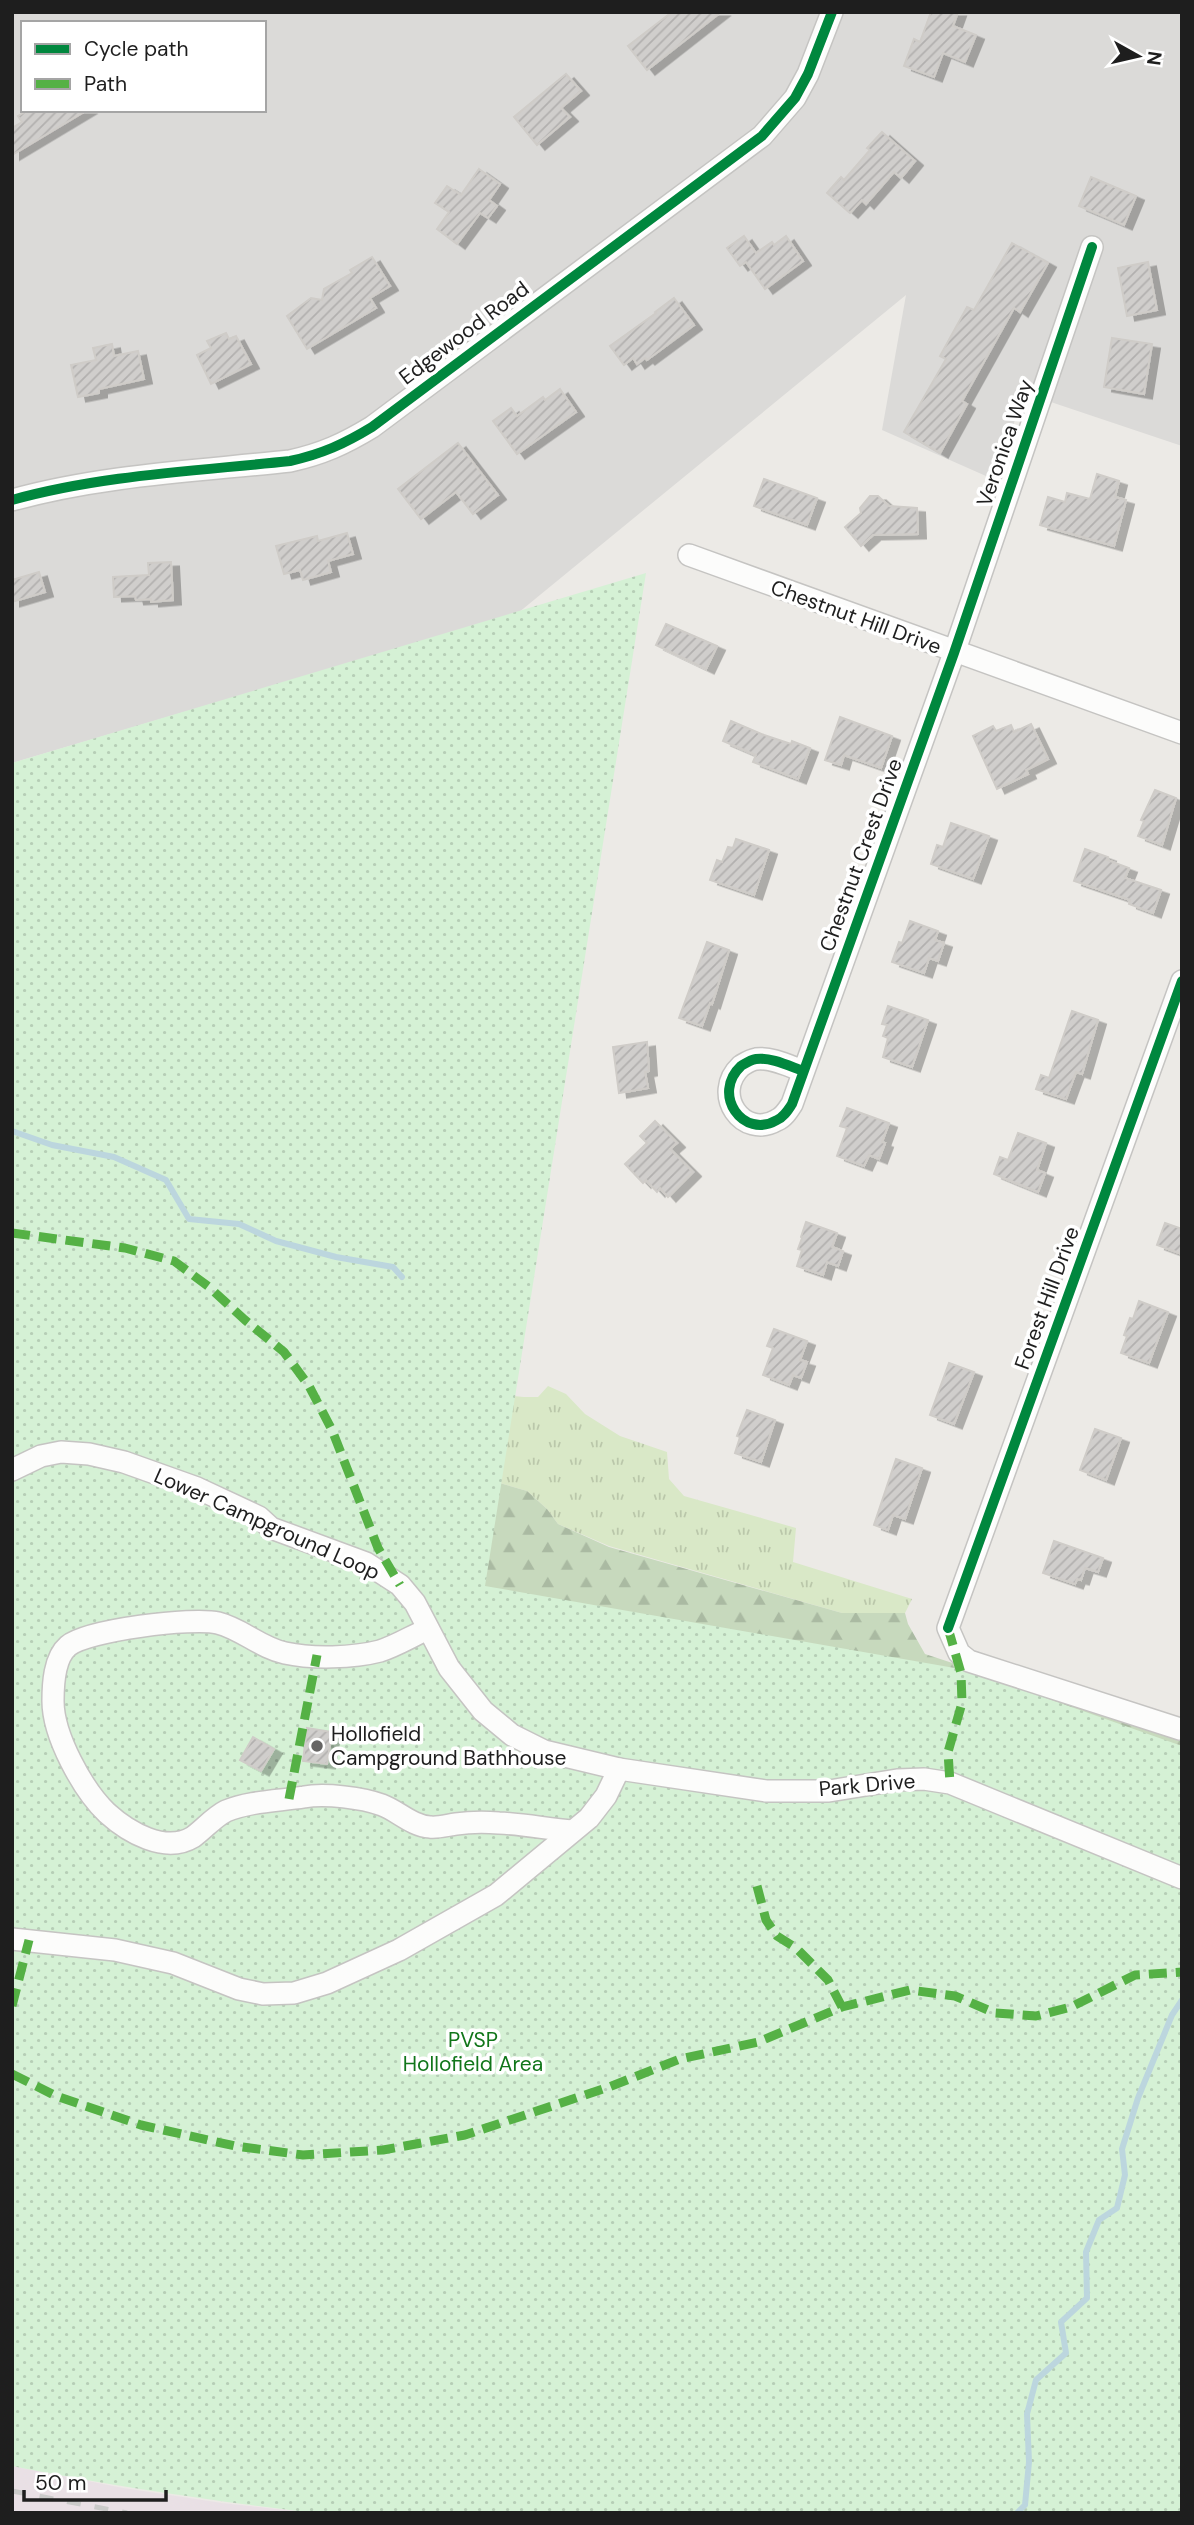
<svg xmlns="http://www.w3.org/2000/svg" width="1194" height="2525" viewBox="0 0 1194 2525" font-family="'DM Sans',sans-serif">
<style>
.residential{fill:#dbdad8;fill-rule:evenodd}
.railway{fill:#e9e0e5}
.grass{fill:url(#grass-tufts)}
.forest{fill:url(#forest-firs)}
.park{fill:url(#park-dots)}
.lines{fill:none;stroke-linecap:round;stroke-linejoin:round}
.stream{stroke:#bcd6de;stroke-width:6}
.building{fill:url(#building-hatch);stroke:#cfccc8;stroke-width:2;filter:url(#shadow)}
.minor-casing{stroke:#c5c4c2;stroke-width:24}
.minor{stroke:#fcfcfb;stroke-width:21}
.rail{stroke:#cacac9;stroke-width:5;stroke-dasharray:14 14;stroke-linecap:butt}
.quiet{stroke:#55b145;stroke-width:9;stroke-dasharray:18 9;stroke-linecap:butt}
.cycleway-casing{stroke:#fff;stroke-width:15}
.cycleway{stroke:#00873e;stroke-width:10}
.poi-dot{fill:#666564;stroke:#fff;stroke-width:2.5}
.labels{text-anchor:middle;stroke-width:7;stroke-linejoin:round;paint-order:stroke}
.street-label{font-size:21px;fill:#1e1e1e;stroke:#fff}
.poi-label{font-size:21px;fill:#1e1e1e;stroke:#fff;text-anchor:start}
.park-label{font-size:21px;fill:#11761a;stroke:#fff}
</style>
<defs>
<pattern id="grass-tufts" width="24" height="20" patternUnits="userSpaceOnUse" patternTransform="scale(1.75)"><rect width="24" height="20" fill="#d9e8c7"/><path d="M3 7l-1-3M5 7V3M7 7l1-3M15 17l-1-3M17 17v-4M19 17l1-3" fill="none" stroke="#bac7aa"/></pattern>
<pattern id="forest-firs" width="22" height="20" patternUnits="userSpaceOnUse" patternTransform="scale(1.75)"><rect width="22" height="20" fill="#c7d9bd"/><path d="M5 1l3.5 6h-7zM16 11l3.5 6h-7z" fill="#aabaa2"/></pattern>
<pattern id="park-dots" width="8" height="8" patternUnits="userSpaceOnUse" patternTransform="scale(1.75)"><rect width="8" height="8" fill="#d5f1d5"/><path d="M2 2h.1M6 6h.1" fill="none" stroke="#b6ceb6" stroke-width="1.8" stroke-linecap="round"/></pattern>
<pattern id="building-hatch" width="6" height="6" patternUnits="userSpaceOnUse" patternTransform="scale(1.75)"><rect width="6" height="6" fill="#d0cecc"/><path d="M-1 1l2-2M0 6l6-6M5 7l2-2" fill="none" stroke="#b2b0af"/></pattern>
<filter id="shadow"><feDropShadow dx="8" dy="4.5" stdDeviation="0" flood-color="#0004"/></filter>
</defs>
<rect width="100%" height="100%" fill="#eceae6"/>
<!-- residential -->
<path class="residential" d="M12,12H1182V446L1024,393L995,480L882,430L906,295L518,613L12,763ZM23,23H264V110H23Z"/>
<!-- railway -->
<path class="railway" d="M12,2466L123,2488L222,2503L314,2513H24L12,2510Z"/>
<!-- grass -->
<path class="grass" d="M12,1285L370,1383L524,1397H538L548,1386L566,1394L585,1414L620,1436L667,1452L669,1479L684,1496L796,1528L793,1562L912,1599L905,1613H842L609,1546L558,1524L547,1509L527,1491L12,1343Z"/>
<!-- forest -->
<path class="forest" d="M12,1343L527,1491L547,1509L558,1524L609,1547L842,1613H905L908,1624L925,1654L1182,1738V1865L790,1770Z"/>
<!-- park -->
<path class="park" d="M646,573L485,1586L966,1670L1182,1746V2513H314C212,2501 113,2486 12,2466V763Z"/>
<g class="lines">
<!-- stream -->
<g class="stream">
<path d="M12,1131L52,1145L114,1157L166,1180L189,1219L239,1224L276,1241L336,1257L393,1267L402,1277"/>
<path d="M1017,2513L1025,2505L1029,2462L1027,2414L1036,2380L1066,2353L1061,2322L1087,2298L1086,2252L1099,2220L1117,2208L1125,2175L1122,2149L1138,2098L1172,2015L1182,2000"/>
</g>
</g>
<!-- building -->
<g class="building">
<path d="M672,12H721L647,70L628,46Z"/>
<path d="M931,12H958L953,26L976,35L965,62L943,53L934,77L904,66L914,39L920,42Z"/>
<path d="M566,74L581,91L561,108L570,117L537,145L514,117Z"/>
<path d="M28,110H87L12,155V128L22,122L18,116Z"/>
<path d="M882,132L915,161L901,178L894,172L866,204L862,200L850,213L827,193L841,177L844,180L870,150L867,148Z"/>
<path d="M479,169L500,184L489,200L497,206L488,218L480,213L457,244L437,229L449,212L435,203L447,186L461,195Z"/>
<path d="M1091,177L1136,196L1124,225L1079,206Z"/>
<path d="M744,236L756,253L772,242L774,245L786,236L803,261L765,289L746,262L740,266L727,248Z"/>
<path d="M1012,243L1048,263L1020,312L1014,308L962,401L967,404L940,453L904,432L946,359L940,356L967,307L974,310Z"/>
<path d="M372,257L390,286L370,298L376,308L307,349L287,316L311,298L322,300L324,289L352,273L350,270Z"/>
<path d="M1148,262L1157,310L1127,316L1118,268Z"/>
<path d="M674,298L694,325L647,360L645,358L637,364L633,358L624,365L610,346L656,313L655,312Z"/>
<path d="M226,333L229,339L236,336L251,364L211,384L197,355L211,348L207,341Z"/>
<path d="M1112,338L1152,344L1144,394L1104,387Z"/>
<path d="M112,344L114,356L138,351L144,379L99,389V393L78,397L71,365L96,360L93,348Z"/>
<path d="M560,389L576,412L517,454L493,421L511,408L517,416L543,397L545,400Z"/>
<path d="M458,443L498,495L473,514L456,492L421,519L398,489Z"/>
<path d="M1097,474L1119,481L1115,497L1126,500L1114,546L1040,525L1048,497L1065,502L1067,493L1090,499Z"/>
<path d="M764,479L817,498L807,525L754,506Z"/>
<path d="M870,496H878L889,506L917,508L918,534L873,535L861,546L845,527L861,513L860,508Z"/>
<path d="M347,533L353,554L328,561L331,572L303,580L300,570L284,574L276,546L317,536L318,541Z"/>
<path d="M171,562L173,600L151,602V599L136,600L135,596L114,597L113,577L149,575L148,563Z"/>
<path d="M39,572L45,592L12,602V580Z"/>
<path d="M666,624L717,646L706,669L656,645Z"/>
<path d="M840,717L892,736L881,768L844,755L841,765L825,760Z"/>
<path d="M731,721L764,735L791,744L792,741L810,748L798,779L753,762L756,755L723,741Z"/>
<path d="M1031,724L1048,759L1026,770L1028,774L997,789L973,736L993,726L996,731L1011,725L1014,732Z"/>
<path d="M1155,790L1176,798L1162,845L1138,836L1144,821L1141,820Z"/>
<path d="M951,823L989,836L973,879L931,864L937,845L943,847Z"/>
<path d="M736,839L769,850L754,895L710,880L717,860L722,862L728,847L733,848Z"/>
<path d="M1085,849L1108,857L1107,860L1129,868L1125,878L1161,890L1153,913L1129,904L1130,900L1074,881Z"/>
<path d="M910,921L938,931L935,940L944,943L938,961L929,958L924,973L892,962L899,942L902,943Z"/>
<path d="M707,942L729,950L712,1004L710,1003L702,1026L679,1018Z"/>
<path d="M888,1006L928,1020L912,1067L883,1057L888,1038L883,1036L887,1025L882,1024Z"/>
<path d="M1072,1011L1098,1020L1082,1074L1076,1072L1066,1099L1036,1089L1041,1075L1049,1078Z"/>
<path d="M647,1042L649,1071L645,1072L648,1088L619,1093L613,1047Z"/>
<path d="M847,1108L889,1123L882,1142L885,1143L879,1159L869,1155L864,1166L837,1156L847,1128L840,1126Z"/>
<path d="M655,1121L677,1143L670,1149L693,1172L668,1197L660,1188L657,1192L646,1180L643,1183L625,1164L647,1143L640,1136Z"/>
<path d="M1018,1133L1046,1143L1037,1170L1045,1173L1038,1192L994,1174L1000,1157L1008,1160Z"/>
<path d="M806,1222L837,1233L832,1247L843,1251L838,1266L827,1262L823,1275L797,1266L802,1250L798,1249L802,1238L801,1237Z"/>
<path d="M1165,1223L1182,1229V1254L1157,1245Z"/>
<path d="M1139,1301L1168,1312L1149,1363L1121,1353L1127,1336L1124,1335L1130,1318L1133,1319Z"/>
<path d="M774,1329L807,1341L800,1360L807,1362L801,1378L793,1375L789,1385L763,1375L773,1348L767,1346Z"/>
<path d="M949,1363L974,1372L954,1424L930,1415Z"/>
<path d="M747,1410L775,1420L761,1462L735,1453L740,1437L737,1436Z"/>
<path d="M1095,1429L1121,1438L1106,1480L1080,1470Z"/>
<path d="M896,1459L922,1468L905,1519L893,1515L888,1530L874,1525Z"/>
<path d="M1054,1541L1103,1558L1098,1572L1085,1568L1081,1580L1077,1579L1075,1584L1043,1573Z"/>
<path d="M307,1728L332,1732L327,1764L303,1761Z"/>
<path d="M253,1737L274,1749L261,1771L240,1760Z"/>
</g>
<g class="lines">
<defs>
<g id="minor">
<path d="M12,500C102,475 197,471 290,461C322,454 344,444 372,427L762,136L795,98L808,74L832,12"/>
<path d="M689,555L1182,733"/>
<path d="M803,1071C789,1066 771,1057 756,1059C750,1060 746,1063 741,1066C711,1094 743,1140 777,1120C784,1117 788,1110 792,1104L954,653L1092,247"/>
<path d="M12,1470L41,1456L61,1452L89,1454L124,1462L197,1488L259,1517L271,1528L366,1563L400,1585L415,1603L449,1668L483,1711L512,1735L544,1751L619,1769L766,1791H829L897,1780L924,1779L950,1783L1182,1878"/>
<path d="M428,1629C412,1636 396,1646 380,1651C353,1658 312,1659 285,1653C261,1648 242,1629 218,1623C193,1617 87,1630 68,1646C54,1658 53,1685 53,1701C53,1736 83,1790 107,1813C128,1832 165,1854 193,1837C204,1829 214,1817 226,1811C250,1801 279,1801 304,1797C325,1793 363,1798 382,1805C398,1811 412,1826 430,1827C438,1828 448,1825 456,1824C470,1822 485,1822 499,1823C523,1824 548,1829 572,1831"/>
<path d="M1180,1729L969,1661L959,1653L948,1628L1182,981"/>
<path d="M12,1939L115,1950L173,1963L239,1989L263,1994L294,1993L327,1983L399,1950L496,1895L589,1818L606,1796L619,1769"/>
</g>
</defs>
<!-- minor casing -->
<use href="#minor" class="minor-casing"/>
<!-- minor -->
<use href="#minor" class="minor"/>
<!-- rail -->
<path class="rail" d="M12,2491L127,2513"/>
<!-- quiet -->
<g class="quiet">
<path d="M12,1233L125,1248L174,1261L209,1287L245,1320L284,1352L309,1386L332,1430L378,1548L400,1585"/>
<path d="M948,1628L961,1673L962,1703L948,1752L950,1783"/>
<path d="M289,1799L317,1655"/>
<path d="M757,1886L766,1920L777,1936L796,1948L828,1980L842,2007"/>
<path d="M12,2006L29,1940"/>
<path d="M12,2074L56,2096L141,2125L235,2146L303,2155L383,2150L465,2135L609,2087L680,2059L758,2042L842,2007L910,1990L955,1996L995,2013L1036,2016L1071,2007L1135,1975L1182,1972"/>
</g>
<defs>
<g id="cycleway">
<path d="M12,500C102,475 197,471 290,461C322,454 344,444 372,427L762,136L795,98L808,74L832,12"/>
<path d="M803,1071C789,1066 771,1057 756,1059C750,1060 746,1063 741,1066C711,1094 743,1140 777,1120C784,1117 788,1110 792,1104L954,653L1092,247"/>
<path d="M948,1628L1182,981"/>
</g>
</defs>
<!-- cycleway casing -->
<use href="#cycleway" class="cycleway-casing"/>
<!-- cycleway -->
<use href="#cycleway" class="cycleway"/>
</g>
<!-- markers -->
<circle class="poi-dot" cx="317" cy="1746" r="7"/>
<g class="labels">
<!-- street labels -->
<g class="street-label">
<text transform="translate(464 333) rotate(-37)" y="7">Edgewood Road</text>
<text transform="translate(1005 443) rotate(-71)" y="7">Veronica Way</text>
<text transform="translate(856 617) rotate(20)" y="7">Chestnut Hill Drive</text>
<text transform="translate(861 855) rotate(-70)" y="7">Chestnut Crest Drive</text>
<text transform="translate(1047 1298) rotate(-70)" y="7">Forest Hill Drive</text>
<text transform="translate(267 1524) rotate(24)" y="7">Lower Campground Loop</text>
<text transform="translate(867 1785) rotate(-5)" y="7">Park Drive</text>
</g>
<!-- poi labels -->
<g class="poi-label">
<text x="331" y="1741">Hollofield<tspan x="331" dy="24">Campground Bathhouse</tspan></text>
</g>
<!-- park labels -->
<g class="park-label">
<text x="473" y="2047">PVSP<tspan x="473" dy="24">Hollofield Area</tspan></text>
</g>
</g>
<!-- border -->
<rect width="1194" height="2525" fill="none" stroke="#1e1e1e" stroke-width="28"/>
<!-- legend -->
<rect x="21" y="21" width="245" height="91" fill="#ffffff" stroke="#a5a5a5" stroke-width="2"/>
<rect x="35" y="44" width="35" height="10" fill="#00873e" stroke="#a5a5a5" stroke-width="2"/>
<text x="84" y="56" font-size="21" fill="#1e1e1e">Cycle path</text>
<rect x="35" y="79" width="35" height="10" fill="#55b145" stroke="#a5a5a5" stroke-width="2"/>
<text x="84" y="91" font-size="21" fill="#1e1e1e">Path</text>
<!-- north arrow -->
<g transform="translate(1138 56) rotate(98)" stroke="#ffffff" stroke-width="5" paint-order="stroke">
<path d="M0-5L12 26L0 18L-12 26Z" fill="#1e1e1e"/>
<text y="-10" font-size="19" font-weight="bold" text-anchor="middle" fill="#1e1e1e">N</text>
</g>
<!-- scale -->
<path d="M24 2490v10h142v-10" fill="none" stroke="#1e1e1e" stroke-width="3.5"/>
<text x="35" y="2490" font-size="21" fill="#1e1e1e" stroke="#ffffff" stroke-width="5" paint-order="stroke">50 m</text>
</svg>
